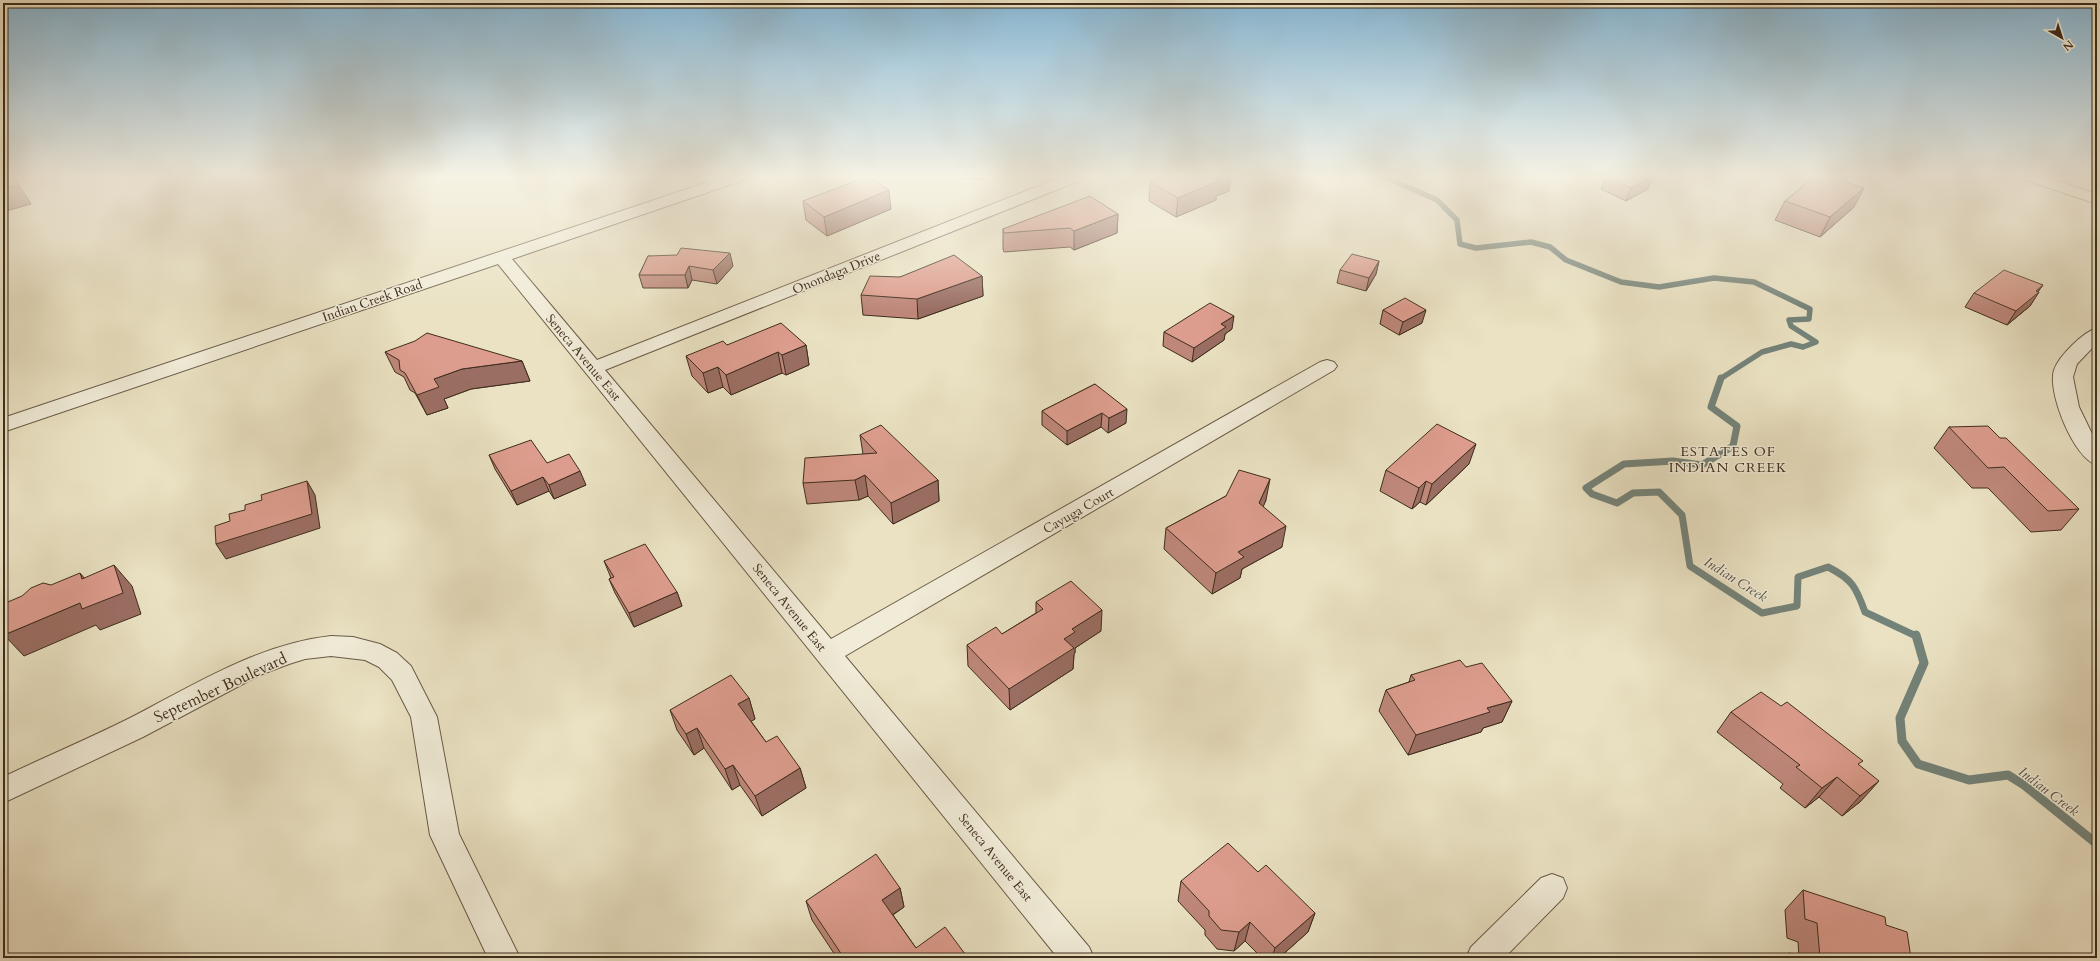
<svg xmlns="http://www.w3.org/2000/svg" width="2100" height="961" viewBox="0 0 2100 961" font-family="Cardo,serif">
<style>
.lines{fill:none;stroke-linecap:round;stroke-linejoin:round}
.stream-far2{stroke:#74837a;stroke-width:5.5}
.stream-far1{stroke:#74837a;stroke-width:7}
.stream{stroke:#74837a;stroke-width:9}
.minor-casing{stroke:#6a5a46;stroke-width:2}
.minor{fill:#f1ecd8;fill-rule:evenodd}
.wall{fill:#be877a;stroke:#3f2d1d}
.shaded-wall{fill:#9b6e63;stroke:#3f2d1d}
.building{fill:#dd9d8e;stroke:#3f2d1d}
.labels{text-anchor:middle;stroke-width:3;stroke-linejoin:round;paint-order:stroke}
.street-label{font-size:13px;fill:#3f2d1d;stroke:#f1ecd8}
.neighbourhood-label{font-size:14px;letter-spacing:1px;fill:#3f2d1d;stroke:#f1ecd8}
.water-label{font-size:14px;font-style:italic;fill:#555144;stroke:#f1ecd8}
.near-street-label{font-size:16px;fill:#3f2d1d;stroke:#f1ecd8}
</style>
<rect width="100%" height="100%" fill="#eae2c3"/>
<filter id="stains"><feTurbulence type="fractalNoise" baseFrequency=".005" numOctaves="4"/><feColorMatrix values="0 0 0 0 .2 0 0 0 0 .09 0 0 0 0 .02 0 0 0 .5 -.17"/></filter>
<radialGradient id="worn" r=".72"><stop offset=".6" stop-color="#630" stop-opacity="0"/><stop offset="1" stop-color="#630" stop-opacity=".3"/></radialGradient>
<g class="lines">
<!-- stream-far2 -->
<path class="stream-far2" d="M1383,176L1437,200L1457,220L1460,244L1476,248L1531,242L1550,247L1566,260L1621,282L1659,287L1714,278L1754,282L1810,309L1809,319L1789,320L1791,326L1816,342L1803,347L1791,344L1762,352L1720,379"/>
<!-- stream-far1 -->
<path class="stream-far1" d="M1721,378L1711,407L1737,426L1733,446L1702,465L1673,461L1624,464L1586,488L1592,494L1617,503L1633,493L1659,492L1682,515L1690,566L1762,613L1797,606L1798,577L1828,567C1852,579 1856,587 1865,612L1916,636"/>
<!-- stream -->
<path class="stream" d="M1916,635L1924,663L1900,718L1902,741L1918,764L1969,780L2008,775L2024,785L2097,844"/>
<defs>
<g id="minor">
<path d="M726,176H749L747,179L512,259L597,360L1064,176H1086L1084,179L605,370L831,639L1320,362L1327,360L1334,362L1337,366L1334,370L845,656L1089,947L1094,958H1058L498,264L3,432V418Z"/>
<path d="M2020,176H2043L2097,194V204L2022,179Z"/>
<path d="M2097,328V343L2077,364L2073,377L2079,407L2097,444V465C2074,459 2047,392 2054,370C2059,356 2083,332 2097,328Z"/>
<path d="M331,636L353,637L380,644L397,653L411,666L437,717L459,834L520,958H488L430,835L411,717L392,680L379,667L365,660L331,656L305,659L289,664L260,675L143,737L3,803V777C45,757 88,739 130,718C194,685 258,644 331,636Z"/>
<path d="M1552,874L1563,878L1567,888L1563,898L1504,958H1466L1471,947L1541,878Z"/>
</g>
</defs>
<!-- minor casing -->
<use href="#minor" class="minor-casing"/>
<!-- minor -->
<use href="#minor" class="minor"/>
</g>
<!-- wall -->
<g class="wall">
<path d="M960,176H985L982,180L960,178Z"/>
<path d="M1606,176H1653L1648,189L1626,201L1601,189Z"/>
<path d="M1150,182L1229,191L1216,196V200L1176,217L1149,201Z"/>
<path d="M803,201L891,209L827,236L806,220Z"/>
<path d="M1785,201L1854,207L1820,237L1775,220Z"/>
<path d="M1118,214L1117,233L1074,250L1070,247L1004,252L1003,249V229Z"/>
<path d="M648,256L733,266L717,284L692,280L688,288H643L639,275Z"/>
<path d="M1379,261L1376,274L1366,291L1337,283L1340,270Z"/>
<path d="M982,276L983,296L918,319L863,315L861,295L900,277Z"/>
<path d="M2043,285L2038,292H2039L2030,306L2007,325L1965,307L1974,293Z"/>
<path d="M1383,310L1422,323L1399,335L1380,324Z"/>
<path d="M1232,329L1225,334L1224,340L1192,362L1163,346L1164,332Z"/>
<path d="M727,345H806L809,365L786,375L782,373L731,395L723,387L708,393L692,376L686,356Z"/>
<path d="M385,352L522,361L530,381L471,389L444,399L448,408L427,415L415,393L410,390L404,377L395,372Z"/>
<path d="M1095,384L1126,423L1108,433L1101,427L1067,445L1042,425V411Z"/>
<path d="M1949,427L2000,438L2079,509L2061,530L2031,532L1988,488H1972L1934,448Z"/>
<path d="M860,435L938,480L939,501L893,524L868,496L859,500L807,504L803,483L863,454Z"/>
<path d="M489,455L547,463L586,485L554,499L549,491L517,505L495,469Z"/>
<path d="M1469,464L1426,505L1420,502L1412,509L1380,491L1386,470Z"/>
<path d="M1226,496L1266,500L1263,506L1282,547L1242,569L1240,578L1212,594L1164,549L1166,528Z"/>
<path d="M604,561L677,592L682,606L634,627L615,593L609,579L611,578Z"/>
<path d="M1036,602L1101,631L1075,648V653L1074,654L1073,669L1010,710L968,666L967,645L1002,634L1036,613Z"/>
<path d="M1466,667L1512,701L1502,722L1483,728L1481,732L1408,755L1379,711L1386,690L1409,682L1411,675Z"/>
<path d="M749,698L755,719L751,721L766,742L800,768L806,788L762,816L740,785L732,790L704,748L694,755L677,730L670,710Z"/>
<path d="M1731,712L1859,765L1861,801L1842,816L1819,797L1805,808L1780,788L1783,784L1717,732Z"/>
<path d="M1258,872L1315,913L1308,932L1279,958H1262L1245,941L1234,951L1217,949L1205,935V930L1178,901L1181,881Z"/>
<path d="M900,888L904,907L893,915L916,948L968,958H837L812,920L806,901Z"/>
<path d="M1803,890L1886,925L1911,958H1785L1789,953L1799,957L1798,942L1787,938L1785,910Z"/>
</g>
<!-- shaded-wall -->
<g class="shaded-wall">
<path d="M12,176L15,179L31,204L3,212V189Z"/>
<path d="M982,176H985L982,180Z"/>
<path d="M1222,176H1231L1229,191L1216,196V200L1176,217L1178,198Z"/>
<path d="M1653,176L1648,189L1626,201L1631,188Z"/>
<path d="M1864,188L1854,207L1820,237L1830,217Z"/>
<path d="M889,190L891,209L827,236L824,217Z"/>
<path d="M1118,214L1117,233L1074,250V231Z"/>
<path d="M730,253L733,266L717,284L713,270Z"/>
<path d="M1379,261L1376,274L1366,291L1369,278Z"/>
<path d="M689,266L692,280L688,288L685,275Z"/>
<path d="M982,276L983,296L918,319L917,299Z"/>
<path d="M2043,285L2036,294L2039,292L2030,306L2007,325L2016,311L2036,291Z"/>
<path d="M1426,310L1422,323L1399,335L1403,322Z"/>
<path d="M1234,316L1232,329L1225,334L1224,340L1192,362L1194,348L1221,324Z"/>
<path d="M806,345L809,365L786,375L782,355Z"/>
<path d="M778,352L782,373L731,395L726,375Z"/>
<path d="M522,361L530,381L471,389L444,399L448,408L427,415L417,395L434,379L462,369Z"/>
<path d="M718,367L723,387L708,393L703,373Z"/>
<path d="M1127,409L1126,423L1108,433L1109,418Z"/>
<path d="M1102,413L1101,427L1067,445V431Z"/>
<path d="M1476,444L1469,464L1426,505L1432,484Z"/>
<path d="M580,471L586,485L554,499L549,485Z"/>
<path d="M865,475L868,496L859,500L855,480Z"/>
<path d="M543,477L549,491L517,505L511,491Z"/>
<path d="M1270,479L1266,500L1256,524L1259,503Z"/>
<path d="M938,480L939,501L893,524L891,503Z"/>
<path d="M307,481L315,495L320,528L226,559L216,544Z"/>
<path d="M1426,481L1420,502L1412,509L1419,488Z"/>
<path d="M1286,526L1282,547L1242,569L1240,578L1212,594L1216,573L1238,552Z"/>
<path d="M114,565L132,586L141,614L100,630L96,625L24,656L4,635L80,603Z"/>
<path d="M80,573L98,594L82,579Z"/>
<path d="M677,592L682,606L634,627L629,613Z"/>
<path d="M1102,610L1101,631L1075,648V653L1074,654L1073,669L1010,710L1009,689L1064,639L1072,629Z"/>
<path d="M749,698L755,719L745,725L738,704Z"/>
<path d="M1512,701L1502,722L1483,728L1481,732L1408,755L1416,735L1487,708Z"/>
<path d="M697,728L704,748L694,755L686,734Z"/>
<path d="M733,765L740,785L732,790L725,769Z"/>
<path d="M800,768L806,788L762,816L755,796Z"/>
<path d="M1837,777L1819,797L1805,808L1822,788Z"/>
<path d="M1879,781L1861,801L1842,816L1860,796Z"/>
<path d="M900,888L904,907L886,919L882,900Z"/>
<path d="M1315,913L1308,932L1279,958H1272L1275,948Z"/>
<path d="M1250,922L1245,941L1234,951L1239,932Z"/>
</g>
<!-- building -->
<g class="building">
<path d="M3,176H12L18,185L3,189Z"/>
<path d="M868,176L889,190L824,217L803,201Z"/>
<path d="M1165,176H1222L1215,179L1218,181L1178,198L1150,182Z"/>
<path d="M1606,176H1653L1631,188Z"/>
<path d="M1815,176H1829L1864,188L1830,217L1785,201Z"/>
<path d="M1090,196L1118,214L1074,231L1070,228L1004,233L1003,229Z"/>
<path d="M681,248L730,253L713,270L689,266L685,275H639L648,256L677,255Z"/>
<path d="M1352,254L1379,261L1369,278L1340,270Z"/>
<path d="M954,255L982,276L917,299L861,295L870,276L900,277Z"/>
<path d="M2004,270L2043,285L2036,291L2039,292L2016,311L1974,293Z"/>
<path d="M1405,298L1426,310L1403,322L1383,310Z"/>
<path d="M1210,303L1234,316L1221,324L1226,327L1194,348L1164,332Z"/>
<path d="M781,323L806,345L782,355L778,352L726,375L718,367L703,373L686,356L723,341L727,345Z"/>
<path d="M427,333L522,361L462,369L434,379L439,387L417,395L405,373L400,370L399,360L385,352L415,341Z"/>
<path d="M1095,384L1127,409L1109,418L1102,413L1067,431L1042,411Z"/>
<path d="M1437,424L1476,444L1432,484L1426,481L1419,488L1386,470Z"/>
<path d="M881,425L938,480L891,503L865,475L855,480L803,483L805,458L877,453L860,435Z"/>
<path d="M1988,426L2000,438H2006L2079,509L2048,511L2004,467L1988,468L1949,427Z"/>
<path d="M531,440L547,463L569,454L580,471L549,485L543,477L511,491L489,455Z"/>
<path d="M1239,470L1270,479L1259,503L1286,526L1238,552L1244,557L1216,573L1166,528L1226,496Z"/>
<path d="M307,481L312,514L216,544L215,526L230,521L229,514L245,510V505L262,500L261,495Z"/>
<path d="M645,544L677,592L629,613L609,579L614,577L604,561Z"/>
<path d="M114,565L123,593L82,609L80,603L4,635L3,630V604L22,596L31,588L43,583L51,585L80,573L82,579Z"/>
<path d="M1071,581L1102,610L1072,629L1075,632L1064,639L1074,648L1009,689L967,645L996,627L1002,634L1043,609L1036,602Z"/>
<path d="M1460,660L1466,667L1482,663L1512,701L1487,708L1490,712L1416,735L1386,690L1415,680L1411,675Z"/>
<path d="M731,675L749,698L738,704L766,742L777,736L800,768L755,796L733,765L725,769L697,728L686,734L670,710Z"/>
<path d="M1761,692L1781,706L1787,702L1863,761L1858,764L1879,781L1860,796L1837,777L1822,788L1796,767L1800,765L1731,712Z"/>
<path d="M1228,843L1258,872L1266,865L1315,913L1275,948L1250,922L1239,932L1221,930L1209,916V911L1181,881Z"/>
<path d="M876,854L900,888L882,900L916,948L945,927L968,958H844L806,901Z"/>
<path d="M1803,890L1885,917L1886,925L1907,932L1911,958H1899L1890,955V958H1820L1817,923L1805,919Z"/>
<path d="M1789,953L1803,958H1790Z"/>
</g>
<!-- sky -->
<linearGradient id="sky" x2="0" y2="1"><stop stop-color="#88b8d5"/><stop offset="0.57" stop-color="#f6f2e4"/><stop offset="1" stop-color="#f6f2e4" stop-opacity="0"/></linearGradient>
<rect width="2100" height="310" fill="url(#sky)"/>
<g class="labels">
<!-- street labels -->
<g class="street-label">
<text transform="translate(836 272) rotate(-22)" y="5">Onondaga Drive</text>
<text transform="translate(372 300) rotate(-19)" y="5">Indian Creek Road</text>
<text transform="translate(584 357) rotate(50)" y="5">Seneca Avenue East</text>
<text transform="translate(1078 510) rotate(-30)" y="5">Cayuga Court</text>
<text transform="translate(790 607) rotate(51)" y="5">Seneca Avenue East</text>
<text transform="translate(996 857) rotate(51)" y="5">Seneca Avenue East</text>
</g>
<!-- neighbourhood labels -->
<g class="neighbourhood-label">
<text x="1728" y="456">ESTATES OF<tspan x="1728" dy="16">INDIAN CREEK</tspan></text>
</g>
<!-- water labels -->
<g class="water-label">
<text transform="translate(1736 579) rotate(32)" y="5">Indian Creek</text>
<text transform="translate(2049 791) rotate(37)" y="5">Indian Creek</text>
</g>
<!-- near-street labels -->
<g class="near-street-label">
<text transform="translate(220 687) rotate(-25)" y="6">September Boulevard</text>
</g>
</g>
<!-- margin -->
<rect width="2100" height="961" fill="none" stroke="#eae2c3" stroke-width="16"/>
<rect x="4" y="4" width="2092" height="953" fill="none" stroke="#3f2d1d" stroke-width="2"/>
<rect x="8" y="8" width="2084" height="945" fill="none" stroke="#3f2d1d"/>
<!-- north arrow -->
<g transform="translate(2062 38) rotate(141)" stroke="#f1ecd8" stroke-width="3" paint-order="stroke">
<path d="M0-3L7 15L0 10L-7 15Z" fill="#3f2d1d"/>
<text y="-6" font-size="11" font-weight="bold" text-anchor="middle" fill="#3f2d1d">N</text>
</g>
<rect width="100%" height="100%" filter="url(#stains)"/>
<rect width="100%" height="100%" fill="url(#worn)"/>
</svg>
